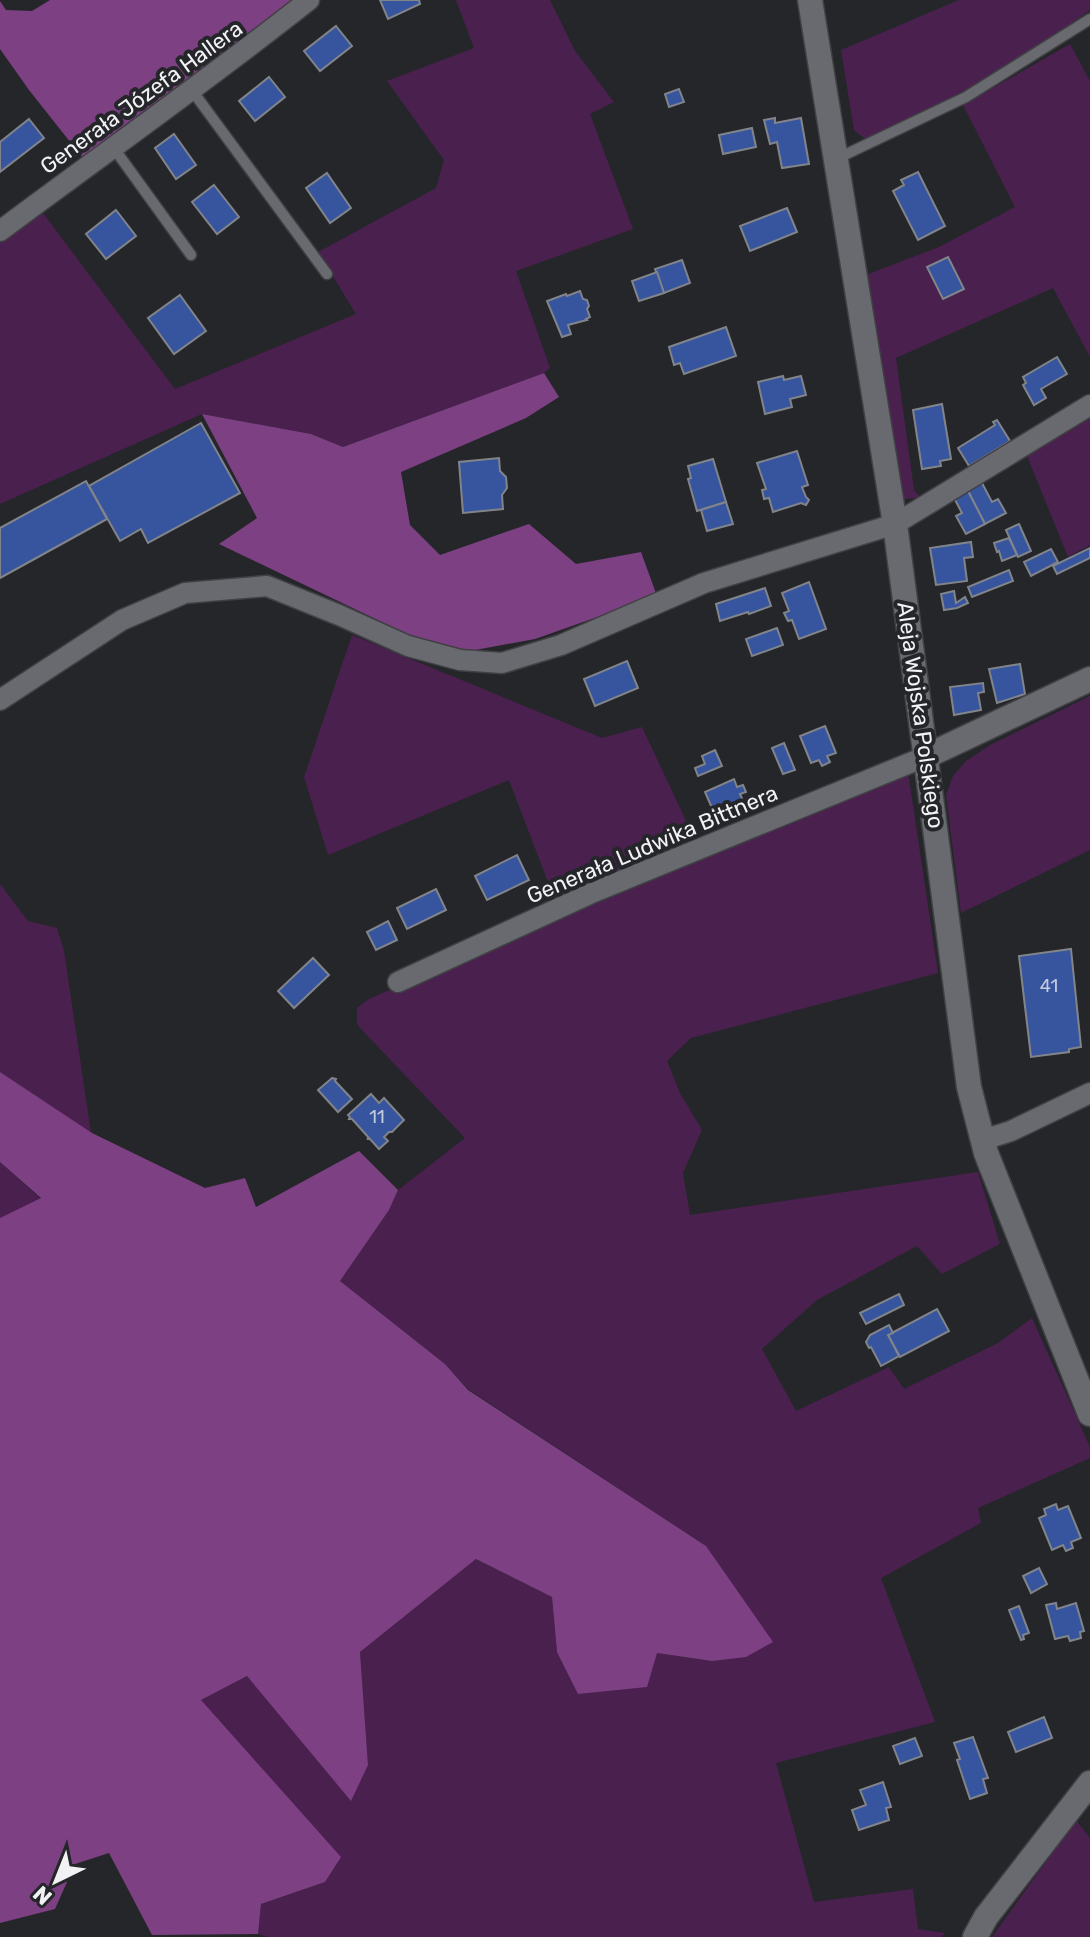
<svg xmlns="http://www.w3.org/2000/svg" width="1090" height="1937" viewBox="0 0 1090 1937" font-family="Rubik,sans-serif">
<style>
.green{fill:#4a204f}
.forest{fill:#7c4083}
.building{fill:#36559e;stroke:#818489;stroke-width:2}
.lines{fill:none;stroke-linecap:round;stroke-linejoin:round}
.service-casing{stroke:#414145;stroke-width:13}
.minor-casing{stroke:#414145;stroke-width:23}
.tertiary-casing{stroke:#414145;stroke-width:27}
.service{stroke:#696a6f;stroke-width:10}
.minor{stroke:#696a6f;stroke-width:20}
.tertiary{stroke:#696a6f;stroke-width:24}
.labels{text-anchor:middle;stroke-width:8;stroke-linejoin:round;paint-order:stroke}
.number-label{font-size:18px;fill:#c3cbdf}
.street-label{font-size:22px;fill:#f2f2f5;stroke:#25262a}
</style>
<rect width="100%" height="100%" fill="#25262a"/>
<!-- green -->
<g class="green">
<path d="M456,0H550L575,51L614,102L590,114L633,229L516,271L550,368L544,373L343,447L311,434L202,414L0,504V241L40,209L175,389L356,314L318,252L436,188L444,160L387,81L474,48Z"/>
<path d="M959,0H1090V10C1020,61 944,106 865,139L854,130L841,50Z"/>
<path d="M1070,44L1090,81V357L1053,288L896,358L914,490L920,497L899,500L866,275L939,247L1015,207L963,105Z"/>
<path d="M1090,412V545L1068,557L1025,451Z"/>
<path d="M352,635L602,738L642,727L695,840L556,903L509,780L328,855L304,777Z"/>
<path d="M1090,696V850L961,913L946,795L953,776L966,761L990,745Z"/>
<path d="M907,765L938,973L691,1038L667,1061L680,1093L702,1130L683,1173L690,1215L978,1172L1000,1244L942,1274L917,1246L817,1300L762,1349L796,1411L889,1367L904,1389L998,1343L1032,1318L1090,1447V1458L978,1508L981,1523L881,1578L935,1722L776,1763L814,1902L913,1889L918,1929L945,1933L942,1937H268L258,1934L261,1904L325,1882L201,1700L247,1676L368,1765L360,1652L476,1559L552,1597L557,1652L657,1653L712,1661L706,1546L468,1389L445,1364L340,1281L389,1210L398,1190L465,1138L360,1028L357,1023V1008L369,999Z"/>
<path d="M0,884L28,921L57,928L64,951L91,1133L0,1072Z"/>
<path d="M0,1162L41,1199L0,1218Z"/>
<path d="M1076,1820L1090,1838V1937H992Z"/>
</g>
<!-- forest -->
<g class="forest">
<path d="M50,0H297L82,157L29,90L0,49V1L6,10L32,11Z"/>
<path d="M544,373L559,397L526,418L401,472L410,525L440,555L529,524L576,564L641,552L657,596L535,639L470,651L407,634L219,544L257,518L202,414L311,434L343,447Z"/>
<path d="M0,1072L92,1133L205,1188L245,1178L256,1207L359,1151L398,1190L389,1210L340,1281L445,1364L468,1390L706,1546L773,1642L746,1657L712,1661L657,1653L647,1687L578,1694L557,1652L552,1597L476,1559L360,1652L368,1765L351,1801L247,1676L201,1700L341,1857L325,1882L261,1904L258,1934L152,1935L109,1853L75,1864L55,1909L0,1923V1218L41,1198L0,1162Z"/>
</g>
<!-- building -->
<g class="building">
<path d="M380,0H419L420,4L388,19Z"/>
<path d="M336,26L352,46L320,71L304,51Z"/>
<path d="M269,77L285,97L255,121L239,101Z"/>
<path d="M679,89L684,102L669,107L665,94Z"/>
<path d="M775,118V123L801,118L809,164L782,168L777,142L770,144L764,120Z"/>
<path d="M29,119L44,138L0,172V142Z"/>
<path d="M752,128L756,147L723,154L719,135Z"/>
<path d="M174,134L196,165L176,179L155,148Z"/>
<path d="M918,172L945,226L918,240L893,191L904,185L901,180Z"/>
<path d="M327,173L351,208L330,223L306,188Z"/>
<path d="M214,185L239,217L217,234L192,202Z"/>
<path d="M787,208L797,232L750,251L740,226Z"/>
<path d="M116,210L136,236L106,259L86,234Z"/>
<path d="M948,257L964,289L943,299L927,267Z"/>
<path d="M682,260L690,283L664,293L655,269Z"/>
<path d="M657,272L664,293L639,301L632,281Z"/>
<path d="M580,291L583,299L587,300L589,306L587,309L590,317L586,319L587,320L568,325L571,334L562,337L547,301L566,294L567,296Z"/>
<path d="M180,295L206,331L174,354L148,318Z"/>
<path d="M726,327L736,356L684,374L680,363L674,365L669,347Z"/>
<path d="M1057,357L1067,374L1041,389L1046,398L1034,405L1023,385L1026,383L1023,377Z"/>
<path d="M783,376L784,380L801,376L806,395L790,399L792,407L765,414L758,382Z"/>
<path d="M942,404L951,459L940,461L941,466L922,469L913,410Z"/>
<path d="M997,420L1010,441L969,466L958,448L995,425L993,422Z"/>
<path d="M201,423L240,493L148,543L141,529L120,541L89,486Z"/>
<path d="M797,451L808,485L802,487L806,497L809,500L806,505L801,503L773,512L769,498L764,499L762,490L766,489L757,463Z"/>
<path d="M499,458L500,471L506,477L507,488L502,495L503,509L463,513L459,462Z"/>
<path d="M713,459L726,502L697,511L688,479L691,478L688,466Z"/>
<path d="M86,481L107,519L0,578V528Z"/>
<path d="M982,483L992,502L998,499L1006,513L985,524L968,491Z"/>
<path d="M968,491L985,524L966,534L956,516L962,513L954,498Z"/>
<path d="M726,502L733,524L707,531L701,510Z"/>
<path d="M1019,524L1031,551L1018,557L1006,530Z"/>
<path d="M1009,538L1017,555L1002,561L999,551L997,552L994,543Z"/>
<path d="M971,542L973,557L964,558L967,581L936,585L930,548Z"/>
<path d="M1090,548V558L1057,574L1053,566Z"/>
<path d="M1051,549L1058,562L1031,576L1024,562Z"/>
<path d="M1009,570L1013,581L972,597L968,587Z"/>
<path d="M809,582L826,629L799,639L792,620L788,621L784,613L789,611L782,593Z"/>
<path d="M765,588L771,606L749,614L748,612L720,621L716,604Z"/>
<path d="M954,591L956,603L965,597L968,603L957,608L944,610L941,594Z"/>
<path d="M777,628L783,645L752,656L746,639Z"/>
<path d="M627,661L638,688L595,706L584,679Z"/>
<path d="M1020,664L1025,694L997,703L989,669Z"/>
<path d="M983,683L984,692L978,693L981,710L954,715L950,687Z"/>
<path d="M825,726L836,753L827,756L830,762L822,766L819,760L811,763L800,736Z"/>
<path d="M784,743L795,770L783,774L772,748Z"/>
<path d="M715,750L722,766L698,776L695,768L705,764L702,756Z"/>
<path d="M734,779L737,787L743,785L746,792L740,794L744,803L715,815L705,792Z"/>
<path d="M517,855L529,880L487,900L475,876Z"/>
<path d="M436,889L446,910L407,929L397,908Z"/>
<path d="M388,921L397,940L376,950L367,932Z"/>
<path d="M1071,949L1081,1047L1069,1049V1052L1031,1057L1019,956Z"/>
<path d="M313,958L329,975L294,1008L278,991Z"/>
<path d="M332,1078L336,1079L335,1081L352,1099L338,1112L318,1090Z"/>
<path d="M371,1094L379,1103L384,1098L404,1120L392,1132H389L384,1137L388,1141L379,1149L370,1139H367L369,1138L352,1119H349L350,1117L348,1115Z"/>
<path d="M899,1294L904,1305L866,1324L860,1313Z"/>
<path d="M937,1309L949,1331L900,1357L888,1335Z"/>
<path d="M889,1325L893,1333L888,1335L899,1356L881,1366L871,1347L869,1348L866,1342L870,1335Z"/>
<path d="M1056,1504L1058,1510L1068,1506L1081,1538L1071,1542L1073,1548L1066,1551L1063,1545L1052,1550L1039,1518L1046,1515L1044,1509Z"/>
<path d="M1039,1568L1047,1584L1031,1593L1023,1576Z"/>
<path d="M1056,1603L1057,1609L1076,1603L1084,1631L1080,1632L1081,1638L1070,1641L1068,1636L1055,1639L1046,1605Z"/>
<path d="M1019,1606L1029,1633L1023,1635L1024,1639L1021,1640L1009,1610Z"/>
<path d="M1044,1717L1052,1738L1016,1752L1008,1732Z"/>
<path d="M973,1737L988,1778L983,1779L987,1793L970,1799L957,1760L960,1759L954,1743Z"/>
<path d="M915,1738L922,1756L900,1764L893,1746Z"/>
<path d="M883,1782L891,1807L886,1808L889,1820L859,1830L852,1810L866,1805L860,1790Z"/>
</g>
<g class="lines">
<defs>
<g id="service">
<path d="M191,89L327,274"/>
<path d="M113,147L191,255"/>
<path d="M836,159L966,97L1090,19"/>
</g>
<g id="minor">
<path d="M0,231C103,154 208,80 309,0"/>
<path d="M0,700L122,620L185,593L267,586L339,615L408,646L460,660L502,663L561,645L704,583L895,524L1090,405"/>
<path d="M398,982L594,892L927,756"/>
<path d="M983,1140L1011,1131L1090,1093"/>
</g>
<g id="tertiary">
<path d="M810,0L895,524L969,1087L986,1153L1090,1414"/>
<path d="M927,756L1090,679"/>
<path d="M975,1937L986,1917L1090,1783"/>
</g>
</defs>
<!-- service casing -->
<use href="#service" class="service-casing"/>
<!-- minor casing -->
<use href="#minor" class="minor-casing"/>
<!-- tertiary casing -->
<use href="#tertiary" class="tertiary-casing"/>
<!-- service -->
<use href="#service" class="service"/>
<!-- minor -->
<use href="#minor" class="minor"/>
<!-- tertiary -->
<use href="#tertiary" class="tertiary"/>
</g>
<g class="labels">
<!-- number labels -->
<g class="number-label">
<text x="1049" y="992">41</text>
<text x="377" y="1123">11</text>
</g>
<!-- street labels -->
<g class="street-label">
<text transform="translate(141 97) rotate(-36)" y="8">Generała Józefa Hallera</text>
<text transform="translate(921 715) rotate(82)" y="8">Aleja Wojska Polskiego</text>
<text transform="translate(652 844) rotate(-23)" y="8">Generała Ludwika Bittnera</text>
</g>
</g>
<!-- north arrow -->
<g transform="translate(56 1881) rotate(223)" stroke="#25262a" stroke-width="6" paint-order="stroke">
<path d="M0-6L14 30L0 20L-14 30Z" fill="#f2f2f5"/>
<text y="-12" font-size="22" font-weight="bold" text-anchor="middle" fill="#f2f2f5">N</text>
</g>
</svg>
